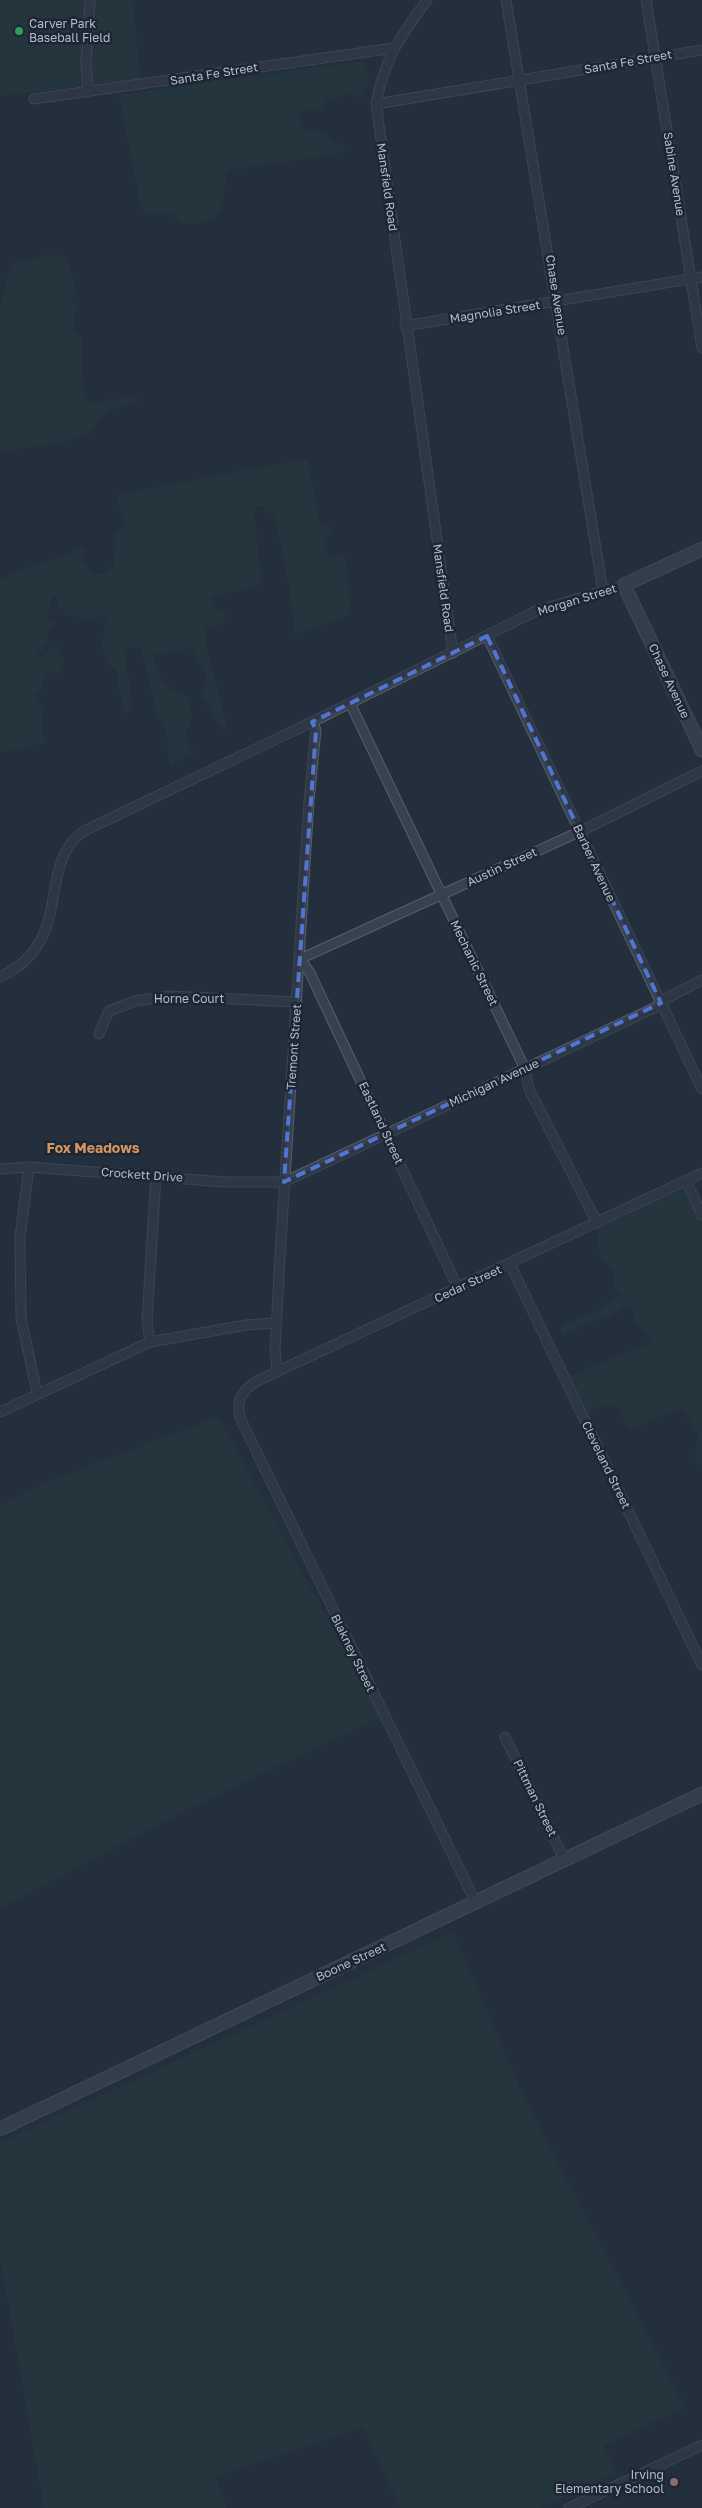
<svg xmlns="http://www.w3.org/2000/svg" width="702" height="2508" viewBox="0 0 702 2508" font-family="'Golos Text',sans-serif">
<style>
.green{fill:#263c3f}
.lines{fill:none;stroke-linecap:round;stroke-linejoin:round}
.street-casing{stroke:#565f6c;stroke-width:11}
.secondary-casing{stroke:#565f6c;stroke-width:15}
.street{stroke:#38414e;stroke-width:9}
.secondary{stroke:#465061;stroke-width:12}
.marked{fill:none;stroke:#5274d3;stroke-width:4;stroke-dasharray:10 6;stroke-linejoin:round}
.leisure-dot{fill:#2e9e5b;stroke:#1d2633;stroke-width:2}
.education-dot{fill:#8d6e63;stroke:#1d2633;stroke-width:2}
.labels{text-anchor:middle;stroke-width:5;stroke-linejoin:round;paint-order:stroke}
.poi-label{font-size:12px;fill:#b4bcc9;stroke:#1d2633;text-anchor:start}
.street-label{font-size:12px;fill:#b4bcc9;stroke:#1d2633}
.neighbourhood-label{font-size:14px;font-weight:bold;fill:#d59563;stroke:#1d2633}
</style>
<rect width="100%" height="100%" fill="#242f3e"/>
<!-- green -->
<g class="green">
<path d="M0,0H132L141,79L0,96Z"/>
<path d="M363,61L369,82L360,97L350,92L328,99L321,108L299,111L301,130L326,133L332,141L346,146V149L339,153L229,170L226,172L223,206L210,219L196,224L184,223L168,212L145,214L138,200L137,185L119,95Z"/>
<path d="M50,255H61L69,265L75,291L70,296L78,308L73,313V331L81,337L82,343L84,398L90,403L134,396L138,401C129,407 121,405 112,409C98,415 96,431 81,437C57,445 25,447 0,452V308L12,264Z"/>
<path d="M307,459L321,527H330L333,532L325,538L324,549L330,559L341,554L347,563L350,614L295,634L288,579L276,521L272,514L265,511V506H256L254,512L260,569L264,581C249,593 230,590 211,596L213,608L224,610L225,624L206,627L207,651L228,728L222,729C214,719 211,707 202,697L206,676L193,647L153,655C161,681 163,687 189,698L192,717L185,737L193,753L170,766L166,730L157,716L142,649L139,646L124,649L133,709L126,713L123,709L116,670C97,657 103,641 106,620L98,615L85,620L78,616H67L59,607L56,595H53L47,621L55,619L56,622L48,630L47,642L36,654L39,660L54,645L58,648L64,661L59,674L45,672L41,689L34,694C42,704 46,719 41,731L47,740L46,743L0,752V579L83,548L86,553L81,555V560L86,563L88,569L94,574H102L114,565L116,545L113,533L123,528L126,523L116,495Z"/>
<path d="M677,1190L687,1193L702,1226V1467L694,1458L699,1434L681,1407L629,1430L617,1406L607,1404L587,1412L570,1376L645,1345L651,1338L634,1322L631,1303L610,1317L583,1325L562,1336L560,1330L569,1322L588,1316L623,1294L615,1288L613,1269L601,1258L596,1229Z"/>
<path d="M219,1417L380,1717L190,1808L0,1908V1505L44,1483Z"/>
<path d="M453,1932L523,2095L685,2407L604,2446L616,2473L539,2508H401L363,2427L215,2476L227,2508H44L0,2256V2143Z"/>
</g>
<g class="lines">
<defs>
<g id="street">
<path d="M427,0C400,38 385,56 376,104L453,653"/>
<path d="M506,0L603,591"/>
<path d="M646,0L702,348"/>
<path d="M88,92L86,63L90,0"/>
<path d="M34,99L394,48"/>
<path d="M376,104L702,50"/>
<path d="M405,326L702,277"/>
<path d="M487,636L702,1089"/>
<path d="M350,703L525,1069L529,1089L597,1223"/>
<path d="M0,977C77,941 34,866 84,831L312,722L536,611L624,585"/>
<path d="M99,1034L109,1011L135,1001L169,996L297,1002"/>
<path d="M29,1167L20,1237L21,1318L37,1393"/>
<path d="M0,1169L29,1167L225,1182H284L654,1008L667,998L702,980"/>
<path d="M686,1181L702,1215"/>
<path d="M510,1264L702,1665"/>
<path d="M458,1288L310,973L300,959L579,832L702,771"/>
<path d="M150,1342L147,1321L156,1175"/>
<path d="M277,1372L275,1350L280,1256L309,801L316,730L312,722"/>
<path d="M0,1412L150,1342L246,1325L276,1323"/>
<path d="M505,1737L564,1859"/>
<path d="M476,1903L242,1422C234,1403 241,1391 257,1381L702,1173"/>
<path d="M569,2508L702,2445"/>
</g>
<g id="secondary">
<path d="M702,549L624,585L702,750"/>
<path d="M0,2129L702,1794"/>
</g>
</defs>
<!-- street casing -->
<use href="#street" class="street-casing"/>
<!-- secondary casing -->
<use href="#secondary" class="secondary-casing"/>
<!-- street -->
<use href="#street" class="street"/>
<!-- secondary -->
<use href="#secondary" class="secondary"/>
</g>
<!-- marked area -->
<path d="M0 0H702V2508H0ZM487,636L661,1003L284,1182L316,730L312,722Z" fill="#242f3e" fill-opacity=".55" fill-rule="evenodd"/>
<path class="marked" d="M487,636L661,1003L284,1182L316,730L312,722Z"/>
<!-- markers -->
<circle class="leisure-dot" cx="19" cy="31" r="5"/>
<circle class="education-dot" cx="674" cy="2482" r="5"/>
<g class="labels">
<!-- poi labels -->
<g class="poi-label">
<text x="29" y="28">Carver Park<tspan x="29" dy="14">Baseball Field</tspan></text>
<text x="664" y="2479" text-anchor="end">Irving<tspan x="664" dy="14">Elementary School</tspan></text>
</g>
<!-- street labels -->
<g class="street-label">
<text transform="translate(628 62) rotate(-10)" y="4">Santa Fe Street</text>
<text transform="translate(214 74) rotate(-9)" y="4">Santa Fe Street</text>
<text transform="translate(674 174) rotate(81)" y="4">Sabine Avenue</text>
<text transform="translate(387 187) rotate(82)" y="4">Mansfield Road</text>
<text transform="translate(556 295) rotate(81)" y="4">Chase Avenue</text>
<text transform="translate(495 312) rotate(-9)" y="4">Magnolia Street</text>
<text transform="translate(443 588) rotate(82)" y="4">Mansfield Road</text>
<text transform="translate(577 600) rotate(-17)" y="4">Morgan Street</text>
<text transform="translate(669 681) rotate(65)" y="4">Chase Avenue</text>
<text transform="translate(594 863) rotate(65)" y="4">Barber Avenue</text>
<text transform="translate(502 867) rotate(-25)" y="4">Austin Street</text>
<text transform="translate(474 963) rotate(64)" y="4">Mechanic Street</text>
<text x="189" y="1003">Horne Court</text>
<text transform="translate(294 1047) rotate(-86)" y="4">Tremont Street</text>
<text transform="translate(494 1083) rotate(-25)" y="4">Michigan Avenue</text>
<text transform="translate(381 1123) rotate(65)" y="4">Eastland Street</text>
<text transform="translate(142 1175) rotate(4)" y="4">Crockett Drive</text>
<text transform="translate(468 1284) rotate(-25)" y="4">Cedar Street</text>
<text transform="translate(606 1465) rotate(64)" y="4">Cleveland Street</text>
<text transform="translate(353 1653) rotate(64)" y="4">Blakney Street</text>
<text transform="translate(535 1798) rotate(64)" y="4">Pittman Street</text>
<text transform="translate(351 1962) rotate(-25)" y="4">Boone Street</text>
</g>
<!-- neighbourhood labels -->
<g class="neighbourhood-label">
<text x="93" y="1153">Fox Meadows</text>
</g>
</g>
</svg>
